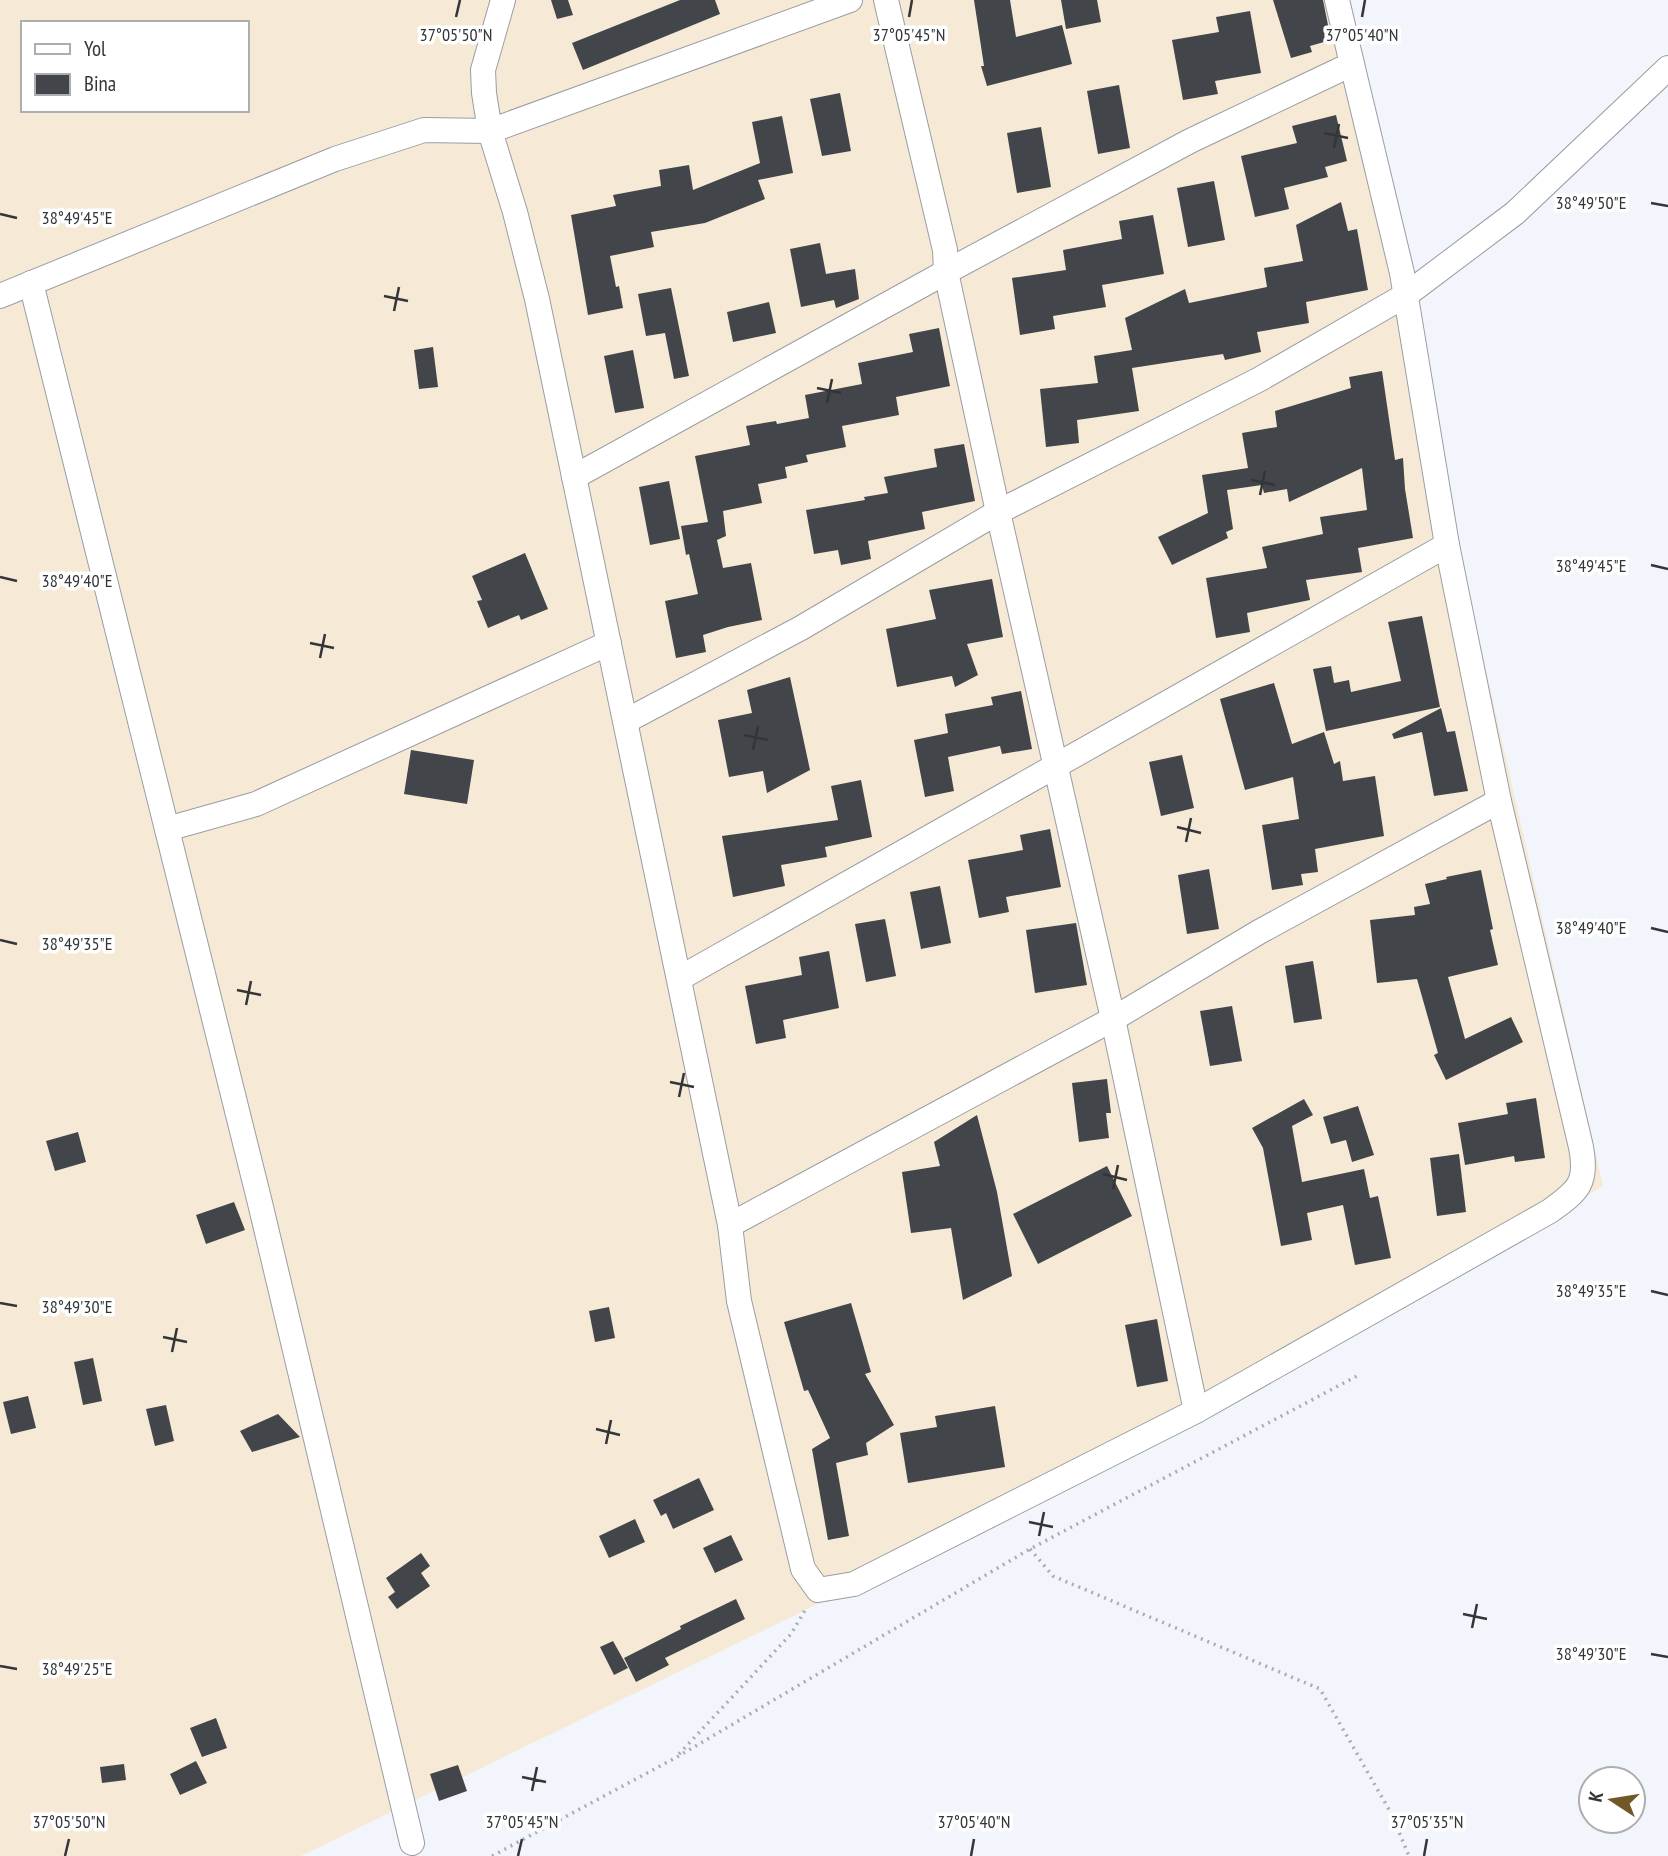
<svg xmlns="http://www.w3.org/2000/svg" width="1668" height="1856" viewBox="0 0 1668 1856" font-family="'PT Sans Narrow',sans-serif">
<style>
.industrial{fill:#f6ead6;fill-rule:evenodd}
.building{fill:#42454a}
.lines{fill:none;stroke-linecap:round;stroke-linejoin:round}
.minor-casing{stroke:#999da3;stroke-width:26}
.path{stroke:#a9acb0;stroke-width:3.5;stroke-dasharray:2 5;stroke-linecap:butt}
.minor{stroke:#fff;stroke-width:24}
.ticks{fill:none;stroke:#333537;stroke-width:2.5}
.ticks-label{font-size:18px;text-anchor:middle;fill:#333537;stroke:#fff;stroke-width:7;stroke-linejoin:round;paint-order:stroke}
</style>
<rect width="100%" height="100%" fill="#f2f6fc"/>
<!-- industrial -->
<path class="industrial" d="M0,0H1334L1603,1186L1421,1299L1257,1390L301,1856H0ZM23,23H247V110H23Z"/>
<!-- building -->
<g class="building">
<path d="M551,0H568L573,15L557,19Z"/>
<path d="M680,0H715L720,14L583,70L572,43Z"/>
<path d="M974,0H1010L1016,37L1062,25L1072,64L987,86L981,66H984Z"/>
<path d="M1061,0H1097L1101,22L1066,29Z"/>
<path d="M1273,0H1323L1331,40L1310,46L1312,52L1291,58Z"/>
<path d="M1250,11L1261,73L1215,81L1218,94L1183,100L1172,40L1219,32L1216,17Z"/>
<path d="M1119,85L1130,148L1098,154L1087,91Z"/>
<path d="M840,93L851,151L822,156L810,99Z"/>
<path d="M1336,115L1347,161L1325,167L1328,177L1284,188L1289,209L1255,217L1241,156L1297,143L1292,126Z"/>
<path d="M782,116L793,173L758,180L765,199L705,223L651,232L654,247L610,256L616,287L619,286L623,308L588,315L571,215L616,206L613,195L661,186L659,170L689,165L693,190L760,163L752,122Z"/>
<path d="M1041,127L1051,187L1017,193L1007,133Z"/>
<path d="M1214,181L1225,240L1188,247L1177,188Z"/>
<path d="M1341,202L1348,231L1357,229L1368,290L1306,302L1309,323L1257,332L1261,352L1225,360L1223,354L1132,368L1139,411L1077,420L1079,443L1046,447L1040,389L1098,383L1094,356L1132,350L1125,318L1185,289L1189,303L1267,287L1264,268L1303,261L1296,225Z"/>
<path d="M1153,215L1164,274L1102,285L1106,307L1053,316L1055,329L1020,335L1012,278L1066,270L1063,250L1122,239L1119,221Z"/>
<path d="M820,243L826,274L855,269L859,299L836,308L834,300L801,307L790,249Z"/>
<path d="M671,288L689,376L674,379L665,333L646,336L638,294Z"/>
<path d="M769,302L776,333L733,342L727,312Z"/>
<path d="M939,328L950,386L896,397L899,415L842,426L846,447L806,455L808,462L785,467L787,478L758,484L762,503L723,511L726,536L717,540L723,568L751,563L762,620L728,627L703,635L706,652L676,658L665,601L698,594L689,554L686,555L681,526L708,522L695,456L750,445L746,426L776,421L777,424L809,418L805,395L862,384L858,363L913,352L909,334Z"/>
<path d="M433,347L438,387L419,389L414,350Z"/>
<path d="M633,350L644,408L615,413L604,356Z"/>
<path d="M1382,371L1395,460L1403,458L1405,489L1413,538L1358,548L1362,572L1306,580L1310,600L1247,613L1250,632L1216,638L1206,578L1267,568L1262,547L1323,534L1320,517L1367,510L1362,468L1289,502L1287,489L1264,493L1262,485L1227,490L1233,529L1226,532L1228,538L1172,565L1158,537L1208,513L1202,475L1248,468L1242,433L1277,427L1275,411L1351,388L1349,377Z"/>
<path d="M964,444L975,501L922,512L925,529L868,541L871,559L841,565L838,550L814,554L806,510L865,500L864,497L888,493L884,477L937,467L934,449Z"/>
<path d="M669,481L680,539L650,545L639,487Z"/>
<path d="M525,553L548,609L521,620L519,615L488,628L477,601L482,600L472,576Z"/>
<path d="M992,579L1003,637L967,644L978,675L955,687L952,676L897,687L886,629L936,619L929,590Z"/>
<path d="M1422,616L1440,707L1326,731L1313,669L1331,666L1334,683L1349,680L1351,692L1401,681L1388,622Z"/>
<path d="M790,677L810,770L767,793L763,771L729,777L718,720L752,713L747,690Z"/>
<path d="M1274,683L1292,744L1324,732L1334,764L1340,761L1343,781L1375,776L1384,836L1315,849L1318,872L1301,874L1303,885L1272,890L1262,825L1299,819L1293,777L1245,790L1220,699Z"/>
<path d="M1021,691L1032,749L1002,754L1000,746L948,757L954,791L925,797L914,740L948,733L945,714L993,705L991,697Z"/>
<path d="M1441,708L1447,732L1455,731L1468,791L1434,796L1422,732L1394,739L1392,734Z"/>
<path d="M411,750L474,760L467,804L404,794Z"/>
<path d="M1182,755L1194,808L1161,816L1149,762Z"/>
<path d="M861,780L872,837L825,847L827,857L781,865L785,886L733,897L722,836L838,820L831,786Z"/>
<path d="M1050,829L1061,887L1006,897L1009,912L979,918L968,860L1023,850L1020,835Z"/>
<path d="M1209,869L1219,929L1187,934L1178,875Z"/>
<path d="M1481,870L1493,929L1490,930L1498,965L1448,977L1465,1039L1511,1017L1523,1042L1446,1080L1434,1055L1438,1053L1417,979L1377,983L1370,920L1415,915L1414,907L1430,904L1425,884L1447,879L1446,877Z"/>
<path d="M940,886L951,943L921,949L910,892Z"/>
<path d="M885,919L896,976L866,982L855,924Z"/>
<path d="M1076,923L1087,985L1035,993L1026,930Z"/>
<path d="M829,951L839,1008L783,1020L786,1038L756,1044L745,986L802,975L799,957Z"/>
<path d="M1313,961L1322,1019L1294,1023L1285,966Z"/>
<path d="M1232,1006L1242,1061L1210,1066L1200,1011Z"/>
<path d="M1107,1079L1111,1113H1106L1109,1138L1079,1142L1072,1083Z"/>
<path d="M1536,1098L1545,1158L1515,1162L1514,1156L1465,1165L1458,1123L1508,1114L1506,1103Z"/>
<path d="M1304,1099L1313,1115L1292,1126L1302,1182L1364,1169L1370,1198L1378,1196L1391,1258L1355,1265L1343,1205L1307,1213L1312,1240L1281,1246L1263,1148L1252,1128Z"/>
<path d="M1358,1106L1374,1155L1352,1162L1346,1140L1331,1144L1323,1117Z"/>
<path d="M977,1115L997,1192L1012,1276L963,1300L951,1228L911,1233L902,1172L940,1166L934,1142Z"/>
<path d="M78,1132L86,1162L55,1171L46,1141Z"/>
<path d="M1459,1154L1466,1212L1437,1216L1430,1158Z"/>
<path d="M1107,1166L1132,1216L1038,1264L1013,1214Z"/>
<path d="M234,1202L245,1230L206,1244L196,1215Z"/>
<path d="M851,1303L871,1372L865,1374L894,1425L866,1443L868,1455L836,1463L849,1536L828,1540L812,1449L830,1438L808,1390L804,1391L784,1322Z"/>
<path d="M609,1307L615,1338L595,1342L589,1311Z"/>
<path d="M1157,1319L1168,1381L1137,1387L1125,1325Z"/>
<path d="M93,1358L102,1401L83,1405L74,1362Z"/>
<path d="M28,1396L36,1428L11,1434L3,1402Z"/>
<path d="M166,1405L174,1441L155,1446L146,1409Z"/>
<path d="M995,1406L1005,1467L908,1483L900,1433L937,1427L935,1416Z"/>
<path d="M278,1414L300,1437L252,1452L240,1431Z"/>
<path d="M699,1478L714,1510L673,1529L666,1513L661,1516L653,1500Z"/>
<path d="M635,1519L645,1542L609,1558L599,1536Z"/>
<path d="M731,1535L743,1560L715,1573L703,1548Z"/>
<path d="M421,1553L430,1566L421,1573L430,1586L397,1609L388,1597L395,1592L386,1578Z"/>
<path d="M736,1599L745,1619L665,1658L669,1665L636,1682L624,1658L681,1629L680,1626Z"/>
<path d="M613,1641L628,1668L614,1675L600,1647Z"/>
<path d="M216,1718L227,1748L202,1757L190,1728Z"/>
<path d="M196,1761L207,1783L180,1795L170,1774Z"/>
<path d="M124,1764L126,1780L102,1783L100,1767Z"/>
<path d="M458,1765L467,1791L439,1801L430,1774Z"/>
</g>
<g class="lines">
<defs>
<g id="minor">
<path d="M503,0L483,70L484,93L490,131L515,212L537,299L730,1225L739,1301L803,1569L818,1590L854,1584L1196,1411L1550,1211C1578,1191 1588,1183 1581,1147L1499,801L1447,545L1402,273L1352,64"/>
<path d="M886,0L945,250L946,272L998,512L1113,1019L1196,1411"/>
<path d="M31,283L260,1203L412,1843"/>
<path d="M0,296L335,159L424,130L490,131L850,0"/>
<path d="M574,477L946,272L1190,141L1352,64L1337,0"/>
<path d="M626,721L801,628L998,512L1260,379L1406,295L1515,213L1668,68"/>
<path d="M167,829L256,804L609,643"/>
<path d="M680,978L1447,545"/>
<path d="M730,1225L1113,1019L1259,932L1499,801"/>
</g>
</defs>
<!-- minor casing -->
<use href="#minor" class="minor-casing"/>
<!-- path -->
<g class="path">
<path d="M1030,1549L1053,1576L1320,1689L1391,1813L1409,1856"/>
<path d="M679,1754L791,1634L807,1607"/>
<path d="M492,1856L677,1757L1030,1549L1357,1376"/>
</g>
<!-- minor -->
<use href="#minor" class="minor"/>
</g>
<!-- ticks -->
<path class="ticks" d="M456,17L460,0M909,17L912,0M1362,17L1365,0M1324,133L1348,138M1334,148L1339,124M1651,203L1668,206M0,214L17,218M384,296L408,301M394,311L399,287M817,388L841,393M827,403L832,379M1251,480L1275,485M1260,495L1265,471M1651,565L1668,569M0,577L17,581M310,643L334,648M320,658L325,634M744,735L768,740M753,750L758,726M1177,827L1201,833M1186,842L1191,818M1651,928L1668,932M0,940L17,944M237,990L261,995M246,1005L251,981M670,1082L694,1087M679,1097L684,1073M1103,1174L1127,1180M1113,1189L1118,1165M1651,1291L1668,1295M0,1303L17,1306M163,1337L187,1342M172,1352L177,1328M596,1429L620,1435M606,1444L611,1420M1029,1522L1053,1527M1039,1536L1044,1512M1463,1614L1487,1619M1472,1628L1477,1604M1651,1654L1668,1657M0,1666L17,1669M522,1777L546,1782M532,1791L537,1767M65,1856L69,1839M518,1856L522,1839M971,1856L974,1839M1424,1856L1427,1839"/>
<g class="ticks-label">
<text x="456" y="41">37°05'50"N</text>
<text x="909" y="41">37°05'45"N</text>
<text x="1362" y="41">37°05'40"N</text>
<text x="1591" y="209">38°49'50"E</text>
<text x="77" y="224">38°49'45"E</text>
<text x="1591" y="572">38°49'45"E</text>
<text x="77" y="587">38°49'40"E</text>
<text x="1591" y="934">38°49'40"E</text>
<text x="77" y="950">38°49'35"E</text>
<text x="1591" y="1297">38°49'35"E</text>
<text x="77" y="1313">38°49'30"E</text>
<text x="1591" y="1660">38°49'30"E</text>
<text x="77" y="1675">38°49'25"E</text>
<text x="69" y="1828">37°05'50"N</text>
<text x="522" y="1828">37°05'45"N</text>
<text x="974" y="1828">37°05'40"N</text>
<text x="1427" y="1828">37°05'35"N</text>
</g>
<!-- legend -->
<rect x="21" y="21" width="228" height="91" fill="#ffffff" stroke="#adaeaf" stroke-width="2"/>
<rect x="35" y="44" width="35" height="10" fill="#ffffff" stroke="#adaeaf" stroke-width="2"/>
<text x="84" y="56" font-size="21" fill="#333537">Yol</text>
<rect x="35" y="74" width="35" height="21" fill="#42454a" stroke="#adaeaf" stroke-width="2"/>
<text x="84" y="91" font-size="21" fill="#333537">Bina</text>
<!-- north arrow -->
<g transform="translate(1612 1800) rotate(282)"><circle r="33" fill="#ffffff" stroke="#adaeaf" stroke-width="2"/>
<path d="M0-5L12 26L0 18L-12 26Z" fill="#725729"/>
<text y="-10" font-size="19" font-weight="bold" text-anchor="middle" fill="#333537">K</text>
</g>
</svg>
